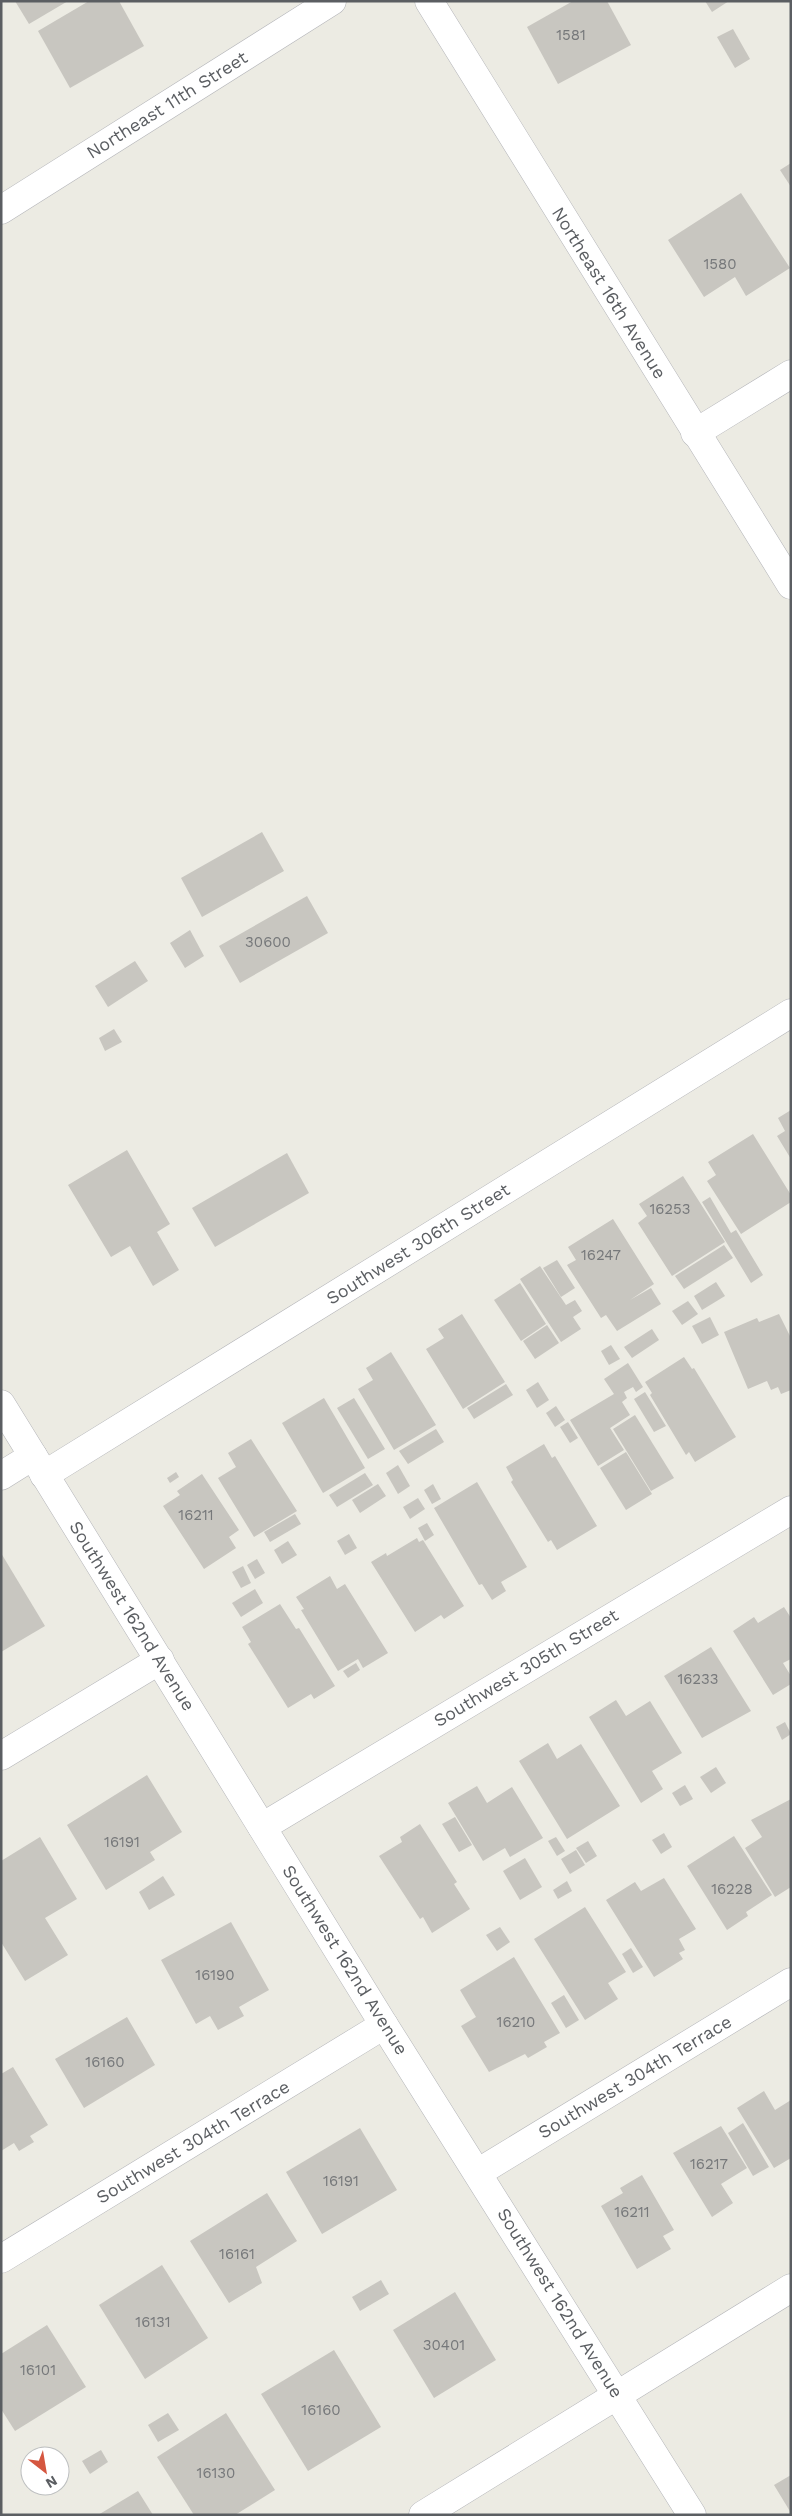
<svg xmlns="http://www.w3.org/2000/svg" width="792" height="2516" viewBox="0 0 792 2516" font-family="'Work Sans',sans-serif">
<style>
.building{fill:#c8c6c0}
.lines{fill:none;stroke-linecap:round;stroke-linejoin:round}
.minor-casing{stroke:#b4b5b9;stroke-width:29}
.minor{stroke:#fff;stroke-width:28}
.labels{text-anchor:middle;stroke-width:5;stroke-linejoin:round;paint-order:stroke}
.number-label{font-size:15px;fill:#76787a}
.street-label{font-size:18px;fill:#5b5e62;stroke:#fff}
</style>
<rect width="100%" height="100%" fill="#ecebe3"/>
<!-- building -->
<g class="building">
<path d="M15,1H68L29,24Z"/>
<path d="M89,1H119L144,46L70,88L38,31Z"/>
<path d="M573,1H607L631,45L558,84L527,27Z"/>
<path d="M705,1H729L712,12Z"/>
<path d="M733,29L750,59L735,68L717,37Z"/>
<path d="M791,163V187L780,170Z"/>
<path d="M741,193L790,268L746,296L735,277L704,297L668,240Z"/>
<path d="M262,832L284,871L202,917L181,878Z"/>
<path d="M307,896L328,933L240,983L219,946Z"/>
<path d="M190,930L204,956L185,968L170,943Z"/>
<path d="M135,961L148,981L108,1007L95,986Z"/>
<path d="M114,1029L122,1042L105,1051L99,1038Z"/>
<path d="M791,1110V1159L777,1136L785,1131L778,1118Z"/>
<path d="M753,1134L791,1195V1202L741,1234L707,1181L716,1175L708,1162Z"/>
<path d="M127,1150L170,1224L157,1232L179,1270L153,1286L130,1246L111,1257L68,1185Z"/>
<path d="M287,1153L309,1193L215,1247L192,1208Z"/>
<path d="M683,1176L725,1242L672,1276L638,1223L647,1216L639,1204Z"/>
<path d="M710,1197L731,1233L736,1230L763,1275L751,1283L702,1202Z"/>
<path d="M613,1219L654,1284L630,1300L651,1288L661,1304L617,1331L606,1315L601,1318L567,1265L576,1260L568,1247Z"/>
<path d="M724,1245L733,1258L684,1289L675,1276Z"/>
<path d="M557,1260L575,1288L561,1297L543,1268Z"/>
<path d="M540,1266L566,1305L575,1300L582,1311L573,1317L581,1329L561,1342L520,1279Z"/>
<path d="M716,1282L725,1296L702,1310L694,1296Z"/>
<path d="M520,1283L546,1324L521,1341L494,1300Z"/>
<path d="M688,1301L698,1314L682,1325L672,1311Z"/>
<path d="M462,1314L505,1382L463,1409L426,1349L444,1338L438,1329Z"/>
<path d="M779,1314L791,1338V1390L781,1394L778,1387L771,1390L767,1381L748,1389L724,1332L757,1318L759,1322Z"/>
<path d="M710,1317L719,1335L702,1344L692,1326Z"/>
<path d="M547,1325L559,1343L535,1359L523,1341Z"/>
<path d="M652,1329L659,1340L632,1358L624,1347Z"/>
<path d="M611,1345L620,1359L609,1365L601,1351Z"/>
<path d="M391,1352L436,1425L394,1450L358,1389L373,1380L366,1368Z"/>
<path d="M684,1357L692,1369L694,1368L736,1437L695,1462L689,1452L686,1455L650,1395L652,1393L645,1382Z"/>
<path d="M628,1363L643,1387L636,1392L633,1387L624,1392L627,1398L622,1402L630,1415L610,1428L624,1450L598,1466L570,1420L614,1394L604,1379Z"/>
<path d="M538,1382L549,1400L537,1408L526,1390Z"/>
<path d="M506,1384L513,1395L474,1419L467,1408Z"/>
<path d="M645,1392L666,1426L654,1432L634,1399Z"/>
<path d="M324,1398L365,1468L323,1493L282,1423Z"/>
<path d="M354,1398L385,1449L368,1459L337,1408Z"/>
<path d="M556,1406L565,1420L555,1427L546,1413Z"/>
<path d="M635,1415L674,1478L651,1491L613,1429Z"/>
<path d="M568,1422L578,1438L570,1443L560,1427Z"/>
<path d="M436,1429L444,1442L408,1464L399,1451Z"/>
<path d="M251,1439L297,1511L254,1537L218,1478L236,1467L228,1453Z"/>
<path d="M544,1444L552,1458L555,1456L597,1526L557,1550L551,1540L548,1542L511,1482L513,1480L506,1467Z"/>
<path d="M626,1452L652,1494L626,1510L600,1468Z"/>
<path d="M398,1465L410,1486L398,1494L386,1473Z"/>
<path d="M176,1472L179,1477L170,1483L167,1478Z"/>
<path d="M365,1473L373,1485L337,1507L329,1495Z"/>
<path d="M202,1474L239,1530L229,1537L236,1548L204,1569L163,1506L180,1495L177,1491Z"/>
<path d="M477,1482L527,1567L501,1582L506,1591L492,1600L482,1584L479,1585L434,1508Z"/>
<path d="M378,1484L386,1496L360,1513L352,1500Z"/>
<path d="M433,1484L441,1499L432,1504L424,1490Z"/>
<path d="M418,1498L425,1509L410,1519L403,1507Z"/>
<path d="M295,1514L301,1524L270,1542L264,1532Z"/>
<path d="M427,1523L434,1535L425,1541L418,1528Z"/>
<path d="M349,1534L357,1548L345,1555L337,1541Z"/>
<path d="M417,1538L419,1542L423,1540L464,1606L444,1619L441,1615L415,1632L371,1562L386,1553L387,1556Z"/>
<path d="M288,1541L297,1555L282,1564L274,1550Z"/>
<path d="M1,1553L45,1626L1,1652Z"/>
<path d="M257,1559L265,1573L255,1579L247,1565Z"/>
<path d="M243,1566L251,1583L241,1588L232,1572Z"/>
<path d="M330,1576L337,1589L345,1584L388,1653L363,1668L358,1659L338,1671L301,1610L304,1609L296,1597Z"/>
<path d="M255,1589L263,1603L241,1617L232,1603Z"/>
<path d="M280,1604L296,1629L299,1628L335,1686L314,1699L311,1694L288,1708L248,1644L251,1642L242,1627Z"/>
<path d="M784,1607L791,1618V1659L783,1663L791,1676V1684L773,1695L733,1631L754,1617L758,1623Z"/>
<path d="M711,1647L751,1711L702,1738L664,1676Z"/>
<path d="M356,1663L360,1670L348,1678L343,1671Z"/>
<path d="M616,1700L626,1716L650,1701L682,1753L652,1771L663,1789L641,1803L589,1717Z"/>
<path d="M785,1722L791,1734L782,1740L776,1727Z"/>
<path d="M548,1743L557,1759L581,1744L620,1806L567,1839L519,1761Z"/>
<path d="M716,1767L726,1783L711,1793L700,1777Z"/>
<path d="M147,1775L182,1832L150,1852L155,1860L106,1890L67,1825Z"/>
<path d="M685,1785L693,1799L680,1806L672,1793Z"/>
<path d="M477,1786L487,1803L512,1787L543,1838L510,1857L505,1848L483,1861L448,1803Z"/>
<path d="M791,1799V1887L775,1897L745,1848L762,1837L751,1820Z"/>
<path d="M455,1817L472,1845L459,1852L442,1824Z"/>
<path d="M420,1824L457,1882L454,1884L470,1909L432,1933L423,1917L420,1919L379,1856L402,1842L400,1837Z"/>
<path d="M664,1833L672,1847L661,1854L652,1840Z"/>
<path d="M734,1836L772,1895L746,1912L748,1916L727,1930L687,1866Z"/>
<path d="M40,1837L77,1899L45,1918L68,1955L25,1981L1,1942V1861Z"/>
<path d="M556,1837L565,1851L557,1856L548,1841Z"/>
<path d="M588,1841L597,1856L586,1863L576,1848Z"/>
<path d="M576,1850L585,1865L570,1874L561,1859Z"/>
<path d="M525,1858L542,1887L520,1900L503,1871Z"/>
<path d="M163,1876L175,1895L149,1910L139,1892Z"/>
<path d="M664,1878L696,1929L679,1939L685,1950L679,1953L683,1959L654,1977L606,1900L635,1882L641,1891Z"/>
<path d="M567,1881L572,1891L558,1899L553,1890Z"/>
<path d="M585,1907L626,1972L608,1983L618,1999L585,2020L534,1939Z"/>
<path d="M231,1922L269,1990L239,2007L244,2016L218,2030L210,2016L196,2024L161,1960Z"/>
<path d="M500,1927L510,1942L497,1951L486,1935Z"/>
<path d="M631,1948L643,1967L633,1973L622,1954Z"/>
<path d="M514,1957L560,2033L544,2042L547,2047L528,2058L525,2054L489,2072L461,2026L476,2017L460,1990Z"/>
<path d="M564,1995L579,2020L566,2028L551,2003Z"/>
<path d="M127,2017L155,2065L84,2108L55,2059Z"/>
<path d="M13,2067L48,2125L30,2136L34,2142L19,2151L14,2143L1,2151V2074Z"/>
<path d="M764,2091L775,2110L791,2100V2158L774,2168L737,2108Z"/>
<path d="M743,2123L769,2167L753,2176L728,2133Z"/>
<path d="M721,2126L747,2168L721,2184L733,2203L712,2217L673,2153Z"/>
<path d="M360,2128L397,2190L322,2234L286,2172Z"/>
<path d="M642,2175L674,2230L663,2236L671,2249L637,2269L601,2206L623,2193L620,2188Z"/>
<path d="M267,2193L297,2241L256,2267L262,2283L229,2303L190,2241Z"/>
<path d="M162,2265L208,2338L145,2379L99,2305Z"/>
<path d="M381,2280L389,2294L360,2311L352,2297Z"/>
<path d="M455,2292L496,2360L434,2398L393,2330Z"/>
<path d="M47,2325L86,2387L15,2431L1,2409V2354Z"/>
<path d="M334,2350L381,2427L308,2471L261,2394Z"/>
<path d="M168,2413L179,2430L158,2442L148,2425Z"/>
<path d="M226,2413L275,2490L235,2515H194L157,2457Z"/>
<path d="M101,2450L108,2462L90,2474L82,2461Z"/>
<path d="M791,2475V2513L774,2485Z"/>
<path d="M138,2491L153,2515H98Z"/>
</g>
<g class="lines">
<defs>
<g id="minor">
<path d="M429,1L791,585"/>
<path d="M1,210L332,1"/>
<path d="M695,433L791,374"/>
<path d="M1,1404L384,2025L692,2515"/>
<path d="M44,1475L791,1013"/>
<path d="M1,1476L33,1456"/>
<path d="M1,1756L160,1660"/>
<path d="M262,1827L791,1510"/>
<path d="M479,2172L791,1982"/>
<path d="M1,2259L384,2025"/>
<path d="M423,2515L791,2288"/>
</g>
</defs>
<!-- minor casing -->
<use href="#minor" class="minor-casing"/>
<!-- minor -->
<use href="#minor" class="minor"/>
</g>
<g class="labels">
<!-- number labels -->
<g class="number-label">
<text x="571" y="40">1581</text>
<text x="720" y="269">1580</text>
<text x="268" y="947">30600</text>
<text x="670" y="1214">16253</text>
<text x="601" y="1260">16247</text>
<text x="196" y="1520">16211</text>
<text x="698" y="1684">16233</text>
<text x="122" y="1847">16191</text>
<text x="732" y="1894">16228</text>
<text x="215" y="1980">16190</text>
<text x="516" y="2027">16210</text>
<text x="105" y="2067">16160</text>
<text x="709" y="2169">16217</text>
<text x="341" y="2186">16191</text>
<text x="632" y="2217">16211</text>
<text x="237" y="2259">16161</text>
<text x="153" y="2327">16131</text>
<text x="444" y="2350">30401</text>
<text x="38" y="2375">16101</text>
<text x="321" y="2415">16160</text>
<text x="216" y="2478">16130</text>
</g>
<!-- street labels -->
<g class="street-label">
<text transform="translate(167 105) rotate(-32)" y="6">Northeast 11th Street</text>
<text transform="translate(609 293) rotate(58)" y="6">Northeast 16th Avenue</text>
<text transform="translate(418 1244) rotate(-32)" y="6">Southwest 306th Street</text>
<text transform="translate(132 1616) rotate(58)" y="6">Southwest 162nd Avenue</text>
<text transform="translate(526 1668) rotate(-31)" y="6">Southwest 305th Street</text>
<text transform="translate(345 1960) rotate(58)" y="6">Southwest 162nd Avenue</text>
<text transform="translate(635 2077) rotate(-31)" y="6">Southwest 304th Terrace</text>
<text transform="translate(193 2142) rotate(-31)" y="6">Southwest 304th Terrace</text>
<text transform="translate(560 2303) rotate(58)" y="6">Southwest 162nd Avenue</text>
</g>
</g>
<!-- border -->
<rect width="792" height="2516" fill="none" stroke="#5b5e62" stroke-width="5"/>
<!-- north arrow -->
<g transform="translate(45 2471) rotate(149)"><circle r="24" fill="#ffffff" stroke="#bdbfc0"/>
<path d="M0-4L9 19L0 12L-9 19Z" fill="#d55740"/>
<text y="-8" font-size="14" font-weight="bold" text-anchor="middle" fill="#5b5e62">N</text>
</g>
</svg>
